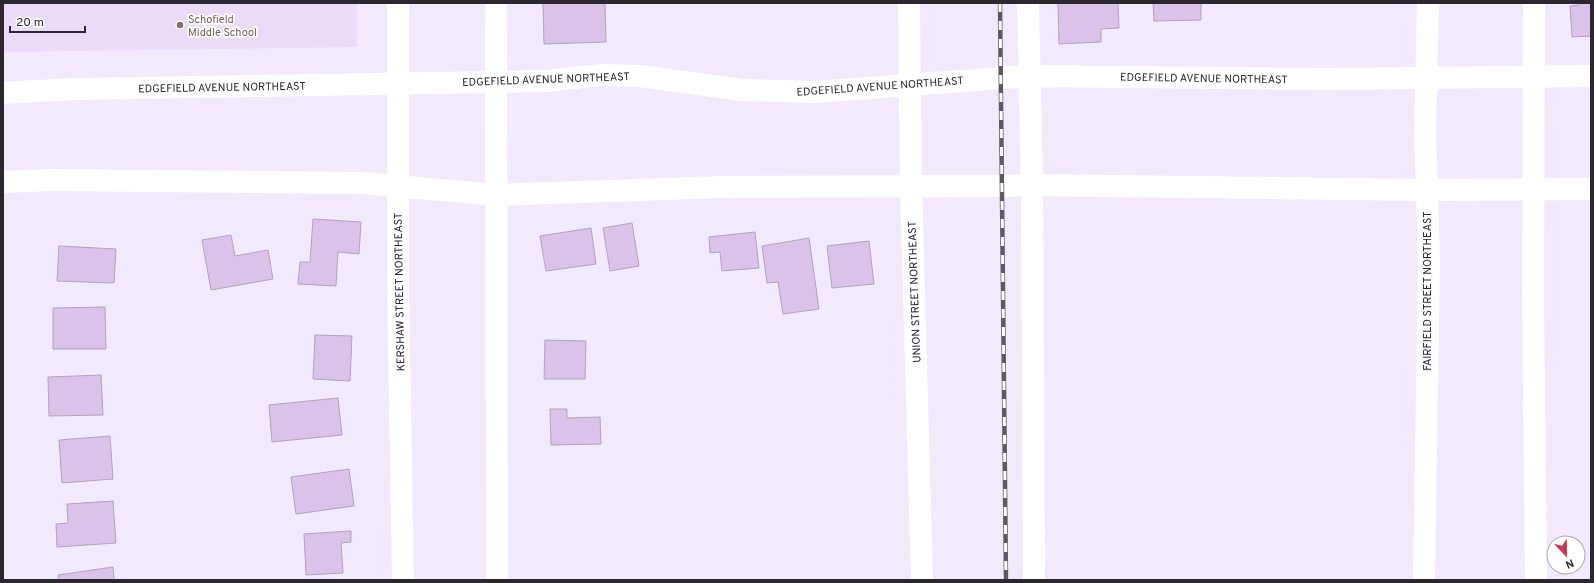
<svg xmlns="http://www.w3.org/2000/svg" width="1594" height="583" viewBox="0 0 1594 583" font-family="Overpass,sans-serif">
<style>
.built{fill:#eadbf9}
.building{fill:#dac2eb;stroke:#b1a4ba}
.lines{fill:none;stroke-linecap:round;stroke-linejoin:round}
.street{stroke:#fff;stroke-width:22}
.rail-casing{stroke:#5e5863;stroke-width:4.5}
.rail{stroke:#fff;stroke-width:3;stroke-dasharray:9;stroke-linecap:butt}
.education-dot{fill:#8d6e63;stroke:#fff;stroke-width:1.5}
.labels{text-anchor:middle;stroke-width:3.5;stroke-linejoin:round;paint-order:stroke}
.education-label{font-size:11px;fill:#785e54;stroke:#fff;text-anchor:start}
.street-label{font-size:11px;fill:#2b262f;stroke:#fff}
</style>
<rect width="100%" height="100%" fill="#f3e9fc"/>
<!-- built -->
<path class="built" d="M3,3H357V47L3,52Z"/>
<!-- building -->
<g class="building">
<path d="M543,3H605L606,42L544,44Z"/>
<path d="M1058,3H1118L1119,28L1101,29V42L1059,44Z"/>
<path d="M1153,3H1201V20L1154,21Z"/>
<path d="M1579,3H1591V36L1572,37L1570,6L1579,5Z"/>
<path d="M313,219L361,222L359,254L338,252L336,286L298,284L300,262H310Z"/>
<path d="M632,223L639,266L610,271L603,228Z"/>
<path d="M591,228L596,264L546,271L540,236Z"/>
<path d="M755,232L759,268L722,271L720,252L710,253L709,237Z"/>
<path d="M231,235L235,256L268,250L273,279L211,290L202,240Z"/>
<path d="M809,238L819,309L783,314L778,282L767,283L762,246Z"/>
<path d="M869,241L874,284L832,288L827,246Z"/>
<path d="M59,246L116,249L114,283L57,281Z"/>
<path d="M105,307L106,349H53V308Z"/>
<path d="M315,335L352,336L350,381L313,379Z"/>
<path d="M545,340L586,341L585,379H544Z"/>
<path d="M101,375L103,415L49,416L48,377Z"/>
<path d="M338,398L342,435L272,442L269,405Z"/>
<path d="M550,409H567V418L600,417L601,444L551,445Z"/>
<path d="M110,436L113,479L62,483L59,440Z"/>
<path d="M349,469L354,506L296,514L291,477Z"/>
<path d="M113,501L116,543L57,547L56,524L68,523L67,504Z"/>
<path d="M351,531V542L341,543L343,573L306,575L304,534Z"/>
<path d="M113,567L114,580H59L58,575Z"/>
</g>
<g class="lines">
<!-- street -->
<g class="street">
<path d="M398,3V287L403,580"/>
<path d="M496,3L497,580"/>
<path d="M909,3L911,187L922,580"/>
<path d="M1028,3L1032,185L1034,580"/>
<path d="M1534,3L1533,298L1536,580"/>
<path d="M3,93L75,89L547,81L601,75L640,76L742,90L815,92L1030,76L1328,79L1591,76"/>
<path d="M3,182L52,180L362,183L496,195L724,187L1003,186L1032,185L1427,190L1591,189"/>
<path d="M1424,580L1429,261L1425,130L1428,3"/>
</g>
<defs>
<path id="rail" d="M1000,3L1006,580"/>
</defs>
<!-- rail casing -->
<use href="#rail" class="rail-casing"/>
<!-- rail -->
<use href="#rail" class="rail"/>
</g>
<!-- markers -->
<circle class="education-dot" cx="180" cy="25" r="4"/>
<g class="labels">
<!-- education labels -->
<g class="education-label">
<text x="188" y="23">Schofield<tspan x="188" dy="13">Middle School</tspan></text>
</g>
<!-- street labels -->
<g class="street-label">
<text transform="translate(1204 78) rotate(1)" y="4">EDGEFIELD AVENUE NORTHEAST</text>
<text transform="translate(546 79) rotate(-2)" y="4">EDGEFIELD AVENUE NORTHEAST</text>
<text transform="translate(880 86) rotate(-4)" y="4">EDGEFIELD AVENUE NORTHEAST</text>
<text transform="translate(222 87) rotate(-1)" y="4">EDGEFIELD AVENUE NORTHEAST</text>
<text transform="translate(1427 291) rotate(-90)" y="4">FAIRFIELD STREET NORTHEAST</text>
<text transform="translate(399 292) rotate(-91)" y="4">KERSHAW STREET NORTHEAST</text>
<text transform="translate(914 292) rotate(-92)" y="4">UNION STREET NORTHEAST</text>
</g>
</g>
<!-- border -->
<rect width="1594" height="583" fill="none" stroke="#2b262f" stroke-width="8"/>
<!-- north arrow -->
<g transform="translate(1566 555) rotate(158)"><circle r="19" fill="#ffffff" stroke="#aaa8ac"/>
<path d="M0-3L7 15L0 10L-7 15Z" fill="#c9394b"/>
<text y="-6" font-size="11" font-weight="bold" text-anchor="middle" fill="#2b262f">N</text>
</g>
<!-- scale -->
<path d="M10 26v6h75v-6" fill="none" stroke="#2b262f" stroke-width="2"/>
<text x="16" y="26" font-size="12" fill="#2b262f" stroke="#ffffff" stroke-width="3" paint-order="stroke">20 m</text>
</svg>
